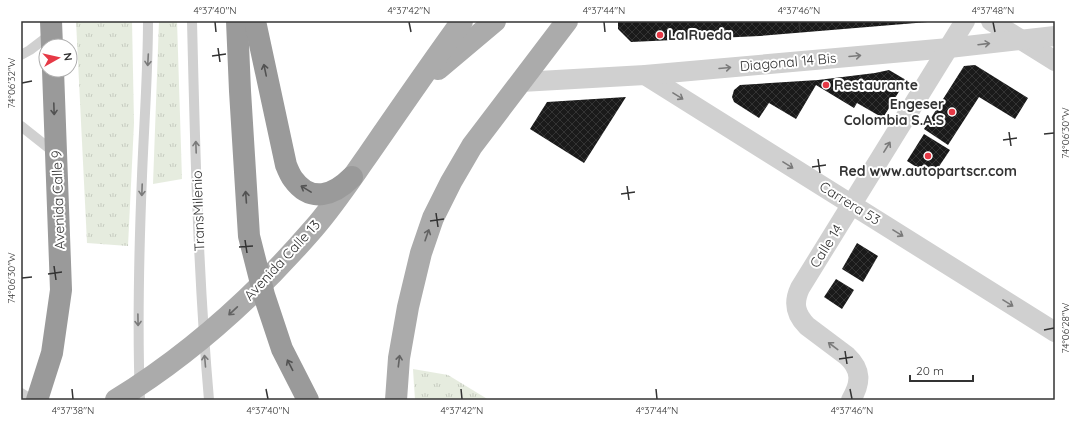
<svg xmlns="http://www.w3.org/2000/svg" width="1076" height="421" viewBox="0 0 1076 421" font-family="Quicksand,sans-serif">
<style>
.grass{fill:url(#grass-tufts)}
.building{fill:url(#building-cross-hatch)}
.lines{fill:none;stroke-linecap:round;stroke-linejoin:round}
.lane{stroke:#d0d0d0;stroke-width:10}
.street{stroke:#d0d0d0;stroke-width:20}
.primary{stroke:#ababab;stroke-width:22}
.highway{stroke:#9a9a9a;stroke-width:22}
.oneway{stroke:#7a7a7a}
.oneway2{stroke:#525252}
.oneway3{stroke:#636363}
.ticks{fill:none;stroke:#333;stroke-width:1.5}
.poi-dot{fill:#e63946;stroke:#fff;stroke-width:1.5}
.labels{text-anchor:middle;stroke-width:4;stroke-linejoin:round;paint-order:stroke}
.poi-label{font-size:14px;font-weight:bold;fill:#333;stroke:#fff;text-anchor:start}
.street-label{font-size:14px;fill:#333;stroke:#fff}
.neatline{fill:none;stroke:#333;stroke-width:1.5}
.ticks-label{font-size:10px;text-anchor:middle;fill:#333}
</style>
<defs>
<pattern id="grass-tufts" width="24" height="20" patternUnits="userSpaceOnUse"><rect width="24" height="20" fill="#e6ecdf"/><path d="M3 7l-1-3M5 7V3M7 7l1-3M15 17l-1-3M17 17v-4M19 17l1-3" fill="none" stroke="#c6cbc0"/></pattern>
<pattern id="building-cross-hatch" width="8" height="8" patternUnits="userSpaceOnUse"><rect width="8" height="8" fill="#1a1a1a"/><path d="M0 0l8 8M0 8l8-8" fill="none" stroke="#333"/></pattern>
</defs>
<rect width="100%" height="100%" fill="#fff"/>
<!-- grass -->
<g class="grass">
<path d="M76,21H132L134,123L128,246L87,243Z"/>
<path d="M159,21H177L182,179L153,184Z"/>
<path d="M413,369L448,375L489,400H415Z"/>
</g>
<!-- building -->
<g class="building">
<path d="M618,21H928V22L760,36L631,42L618,29Z"/>
<path d="M975,65L1028,98L1015,119L979,97L948,145L924,129L964,66Z"/>
<path d="M889,70L906,80L883,118L857,103L854,108L816,85L796,119L769,103L759,118L734,102L732,97L734,90L740,85L818,80L875,73Z"/>
<path d="M626,97L584,163L530,129L547,102Z"/>
<path d="M924,134L950,150L932,177L907,161Z"/>
<path d="M857,243L878,256L863,282L842,269Z"/>
<path d="M836,279L854,290L842,309L824,297Z"/>
</g>
<g class="lines">
<!-- lane -->
<g class="lane">
<path d="M192,21C195,147 198,274 209,400"/>
<path d="M21,55L30,50L51,34"/>
<path d="M21,126L55,153"/>
<path d="M21,393L32,400"/>
<path d="M140,400C137,325 139,250 142,176C144,124 148,73 148,21"/>
</g>
<!-- street -->
<g class="street">
<path d="M991,21L1055,61"/>
<path d="M645,75L1055,332"/>
<path d="M521,82L645,75L949,48L1055,36"/>
<path d="M851,400C861,383 862,370 847,356L807,326C795,314 793,303 800,288L965,21"/>
</g>
<!-- primary -->
<g class="primary">
<path d="M438,69L495,21"/>
<path d="M116,400C191,354 257,294 314,228C334,205 351,179 368,155C399,110 430,65 462,21"/>
<path d="M396,400L399,358L408,307L421,253L433,218L451,182L472,146L567,21"/>
</g>
<!-- highway -->
<g class="highway">
<path d="M51,21L52,46"/>
<path d="M237,21L240,91L249,236L264,295L282,349L308,400"/>
<path d="M255,21L286,165C288,170 290,175 293,179C311,204 334,195 352,177"/>
<path d="M37,400L52,353L61,290L53,70"/>
</g>
</g>
<!-- one-way arrows -->
<defs><path id="oneway-shaft" d="M-6 0H5M1.5-3L5.5 0L1.5 3" fill="none" stroke-width="1.6" stroke-linecap="round" stroke-linejoin="round"/></defs>
<g class="oneway">
<use href="#oneway-shaft" transform="translate(984 44) rotate(-7)"/>
<use href="#oneway-shaft" transform="translate(855 56) rotate(-5)"/>
<use href="#oneway-shaft" transform="translate(148 60) rotate(93)"/>
<use href="#oneway-shaft" transform="translate(725 68) rotate(-5)"/>
<use href="#oneway-shaft" transform="translate(678 96) rotate(32)"/>
<use href="#oneway-shaft" transform="translate(196 147) rotate(-92)"/>
<use href="#oneway-shaft" transform="translate(887 147) rotate(-58)"/>
<use href="#oneway-shaft" transform="translate(788 165) rotate(32)"/>
<use href="#oneway-shaft" transform="translate(142 190) rotate(92)"/>
<use href="#oneway-shaft" transform="translate(898 233) rotate(32)"/>
<use href="#oneway-shaft" transform="translate(1008 303) rotate(32)"/>
<use href="#oneway-shaft" transform="translate(138 320) rotate(89)"/>
<use href="#oneway-shaft" transform="translate(833 346) rotate(-143)"/>
<use href="#oneway-shaft" transform="translate(205 361) rotate(-95)"/>
</g>
<g class="oneway2">
<use href="#oneway-shaft" transform="translate(265 70) rotate(-102)"/>
<use href="#oneway-shaft" transform="translate(54 109) rotate(88)"/>
<use href="#oneway-shaft" transform="translate(306 189) rotate(-149)"/>
<use href="#oneway-shaft" transform="translate(246 197) rotate(-94)"/>
<use href="#oneway-shaft" transform="translate(290 365) rotate(-117)"/>
</g>
<g class="oneway3">
<use href="#oneway-shaft" transform="translate(427 235) rotate(-71)"/>
<use href="#oneway-shaft" transform="translate(233 311) rotate(137)"/>
<use href="#oneway-shaft" transform="translate(399 361) rotate(-83)"/>
</g>
<!-- ticks -->
<path class="ticks" d="M215,22L216,32M409,22L411,32M604,22L605,32M799,22L800,32M993,22L995,32M218,48L220,62M212,56L226,54M22,83L32,81M1009,132L1011,146M1044,134L1054,133M1003,140L1017,138M818,159L820,173M812,167L826,165M627,186L629,200M621,194L635,192M436,213L438,227M430,221L444,219M245,240L247,253M239,247L253,246M54,266L56,280M48,274L62,272M22,278L32,277M1044,330L1054,328M845,351L847,364M839,359L853,357M72,389L73,399M266,389L268,399M461,389L462,399M656,389L657,399M850,389L852,399"/>
<!-- markers -->
<g class="poi-dot">
<circle cx="660" cy="35" r="4"/>
<circle cx="826" cy="85" r="4"/>
<circle cx="952" cy="112" r="4"/>
<circle cx="928" cy="156" r="4"/>
</g>
<g class="labels">
<!-- poi labels -->
<g class="poi-label">
<text x="668" y="40">La Rueda</text>
<text x="834" y="90">Restaurante</text>
<text x="944" y="109" text-anchor="end">Engeser<tspan x="944" dy="16">Colombia S.A.S</tspan></text>
<text x="928" y="176" text-anchor="middle">Red www.autopartscr.com</text>
</g>
<!-- street labels -->
<g class="street-label">
<text transform="translate(788 62) rotate(-5)" y="5">Diagonal 14 Bis</text>
<text transform="translate(58 200) rotate(-92)" y="5">Avenida Calle 9</text>
<text transform="translate(850 203) rotate(32)" y="5">Carrera 53</text>
<text transform="translate(198 211) rotate(-92)" y="5">TransMilenio</text>
<text transform="translate(826 246) rotate(-58)" y="5">Calle 14</text>
<text transform="translate(282 260) rotate(-47)" y="5">Avenida Calle 13</text>
</g>
</g>
<!-- border -->
<rect width="1076" height="421" fill="none" stroke="#ffffff" stroke-width="44"/>
<!-- north arrow -->
<g transform="translate(58 58) rotate(82)"><circle r="19" fill="#ffffff" stroke="#adadad"/>
<path d="M0-3L7 15L0 10L-7 15Z" fill="#e63946"/>
<text y="-6" font-size="11" font-weight="bold" text-anchor="middle" fill="#333333">N</text>
</g>
<!-- scale -->
<path d="M910 375v6h63v-6" fill="none" stroke="#333333" stroke-width="2"/>
<text x="916" y="375" font-size="12" fill="#333333" stroke="#ffffff" stroke-width="3" paint-order="stroke">20 m</text>
<rect x="22" y="22" width="1032" height="377" class="neatline"/>
<g class="ticks-label">
<text x="215" y="14">4°37'40"N</text>
<text x="409" y="14">4°37'42"N</text>
<text x="604" y="14">4°37'44"N</text>
<text x="799" y="14">4°37'46"N</text>
<text x="993" y="14">4°37'48"N</text>
<text transform="translate(11 83) rotate(-90)" y="4">74°06'32"W</text>
<text transform="translate(1065 133) rotate(-90)" y="4">74°06'30"W</text>
<text transform="translate(11 278) rotate(-90)" y="4">74°06'30"W</text>
<text transform="translate(1065 328) rotate(-90)" y="4">74°06'28"W</text>
<text x="73" y="414">4°37'38"N</text>
<text x="268" y="414">4°37'40"N</text>
<text x="462" y="414">4°37'42"N</text>
<text x="657" y="414">4°37'44"N</text>
<text x="852" y="414">4°37'46"N</text>
</g>
</svg>
